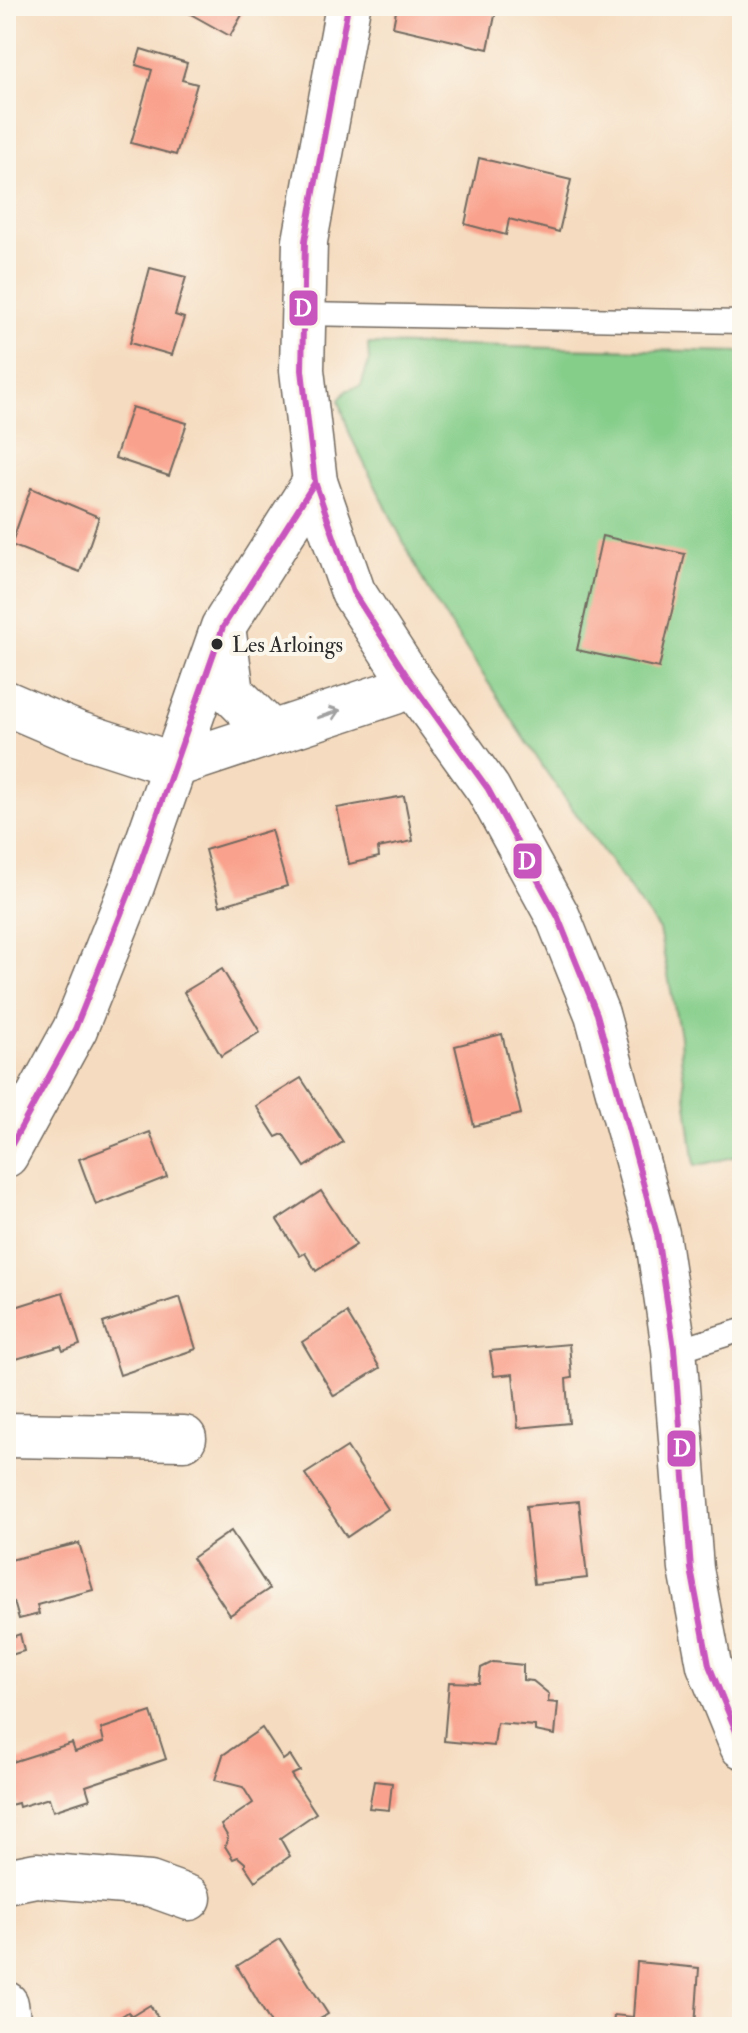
<svg xmlns="http://www.w3.org/2000/svg" width="748" height="2033" viewBox="0 0 748 2033" font-family="'IM FELL Double Pica',serif">
<style>
.green{fill:#85ce8a;stroke:#587c5a;stroke-width:2}
.building{fill:#f9a18c}
.lines{fill:none;stroke-linecap:round;stroke-linejoin:round}
.service-casing{stroke:#72695f;stroke-width:25}
.minor-casing{stroke:#72695f;stroke-width:47}
.tertiary-casing{stroke:#72695f;stroke-width:47}
.service{stroke:#fff;stroke-width:22}
.minor{stroke:#fff;stroke-width:44}
.tertiary{stroke:#fff;stroke-width:44}
.bus-1-casing{stroke:#fbf7ec;stroke-width:12}
.bus-1{stroke:#c855be;stroke-width:6}
.oneway{stroke:#a0a0a0}
.bus-dot{fill:#2b2b2b;stroke:#fbf7ec;stroke-width:3}
.labels{text-anchor:middle;stroke-width:8;stroke-linejoin:round;paint-order:stroke}
.bus-label{font-size:22px;fill:#2b2b2b;stroke:#fbf7ec;text-anchor:start}
.line-badge{stroke:#fbf7ec;stroke-width:3}
.badge-label{font-size:22px;text-anchor:middle;font-weight:bold;fill:#fff}
</style>
<rect width="100%" height="100%" fill="#fbf7ec"/>
<filter id="ink" filterUnits="userSpaceOnUse"><feTurbulence type="fractalNoise" baseFrequency=".0125" numOctaves="2"/><feDisplacementMap in="SourceGraphic" scale="16" xChannelSelector="R" yChannelSelector="G"/><feConvolveMatrix kernelMatrix="1 2 1 2 8 2 1 2 1" color-interpolation-filters="sRGB"/></filter>
<filter id="wash" filterUnits="userSpaceOnUse"><feTurbulence type="fractalNoise" baseFrequency=".006" numOctaves="4" result="noise"/><feDisplacementMap in="SourceGraphic" scale="32" xChannelSelector="R" yChannelSelector="G"/><feGaussianBlur stdDeviation="1.8" result="paint"/><feColorMatrix in="noise" values="0 0 0 0 0 0 0 0 0 0 0 0 0 0 0 0 0 1.4 0 .05"/><feComposite in="paint" operator="in"/></filter>
<g filter="url(#wash)">
<rect width="100%" height="100%" fill="#f5dcc0"/>
<!-- green -->
<path class="green" d="M368,344L742,352V1155L695,1166L681,1057L680,1036L659,930L547,773L426,587L350,435L339,400L347,390L361,386L369,361Z"/>
<g id="blocks">
<!-- building -->
<g class="building">
<path d="M191,6H247L230,36L187,12Z"/>
<path d="M397,6H497L488,49L393,27Z"/>
<path d="M141,49L187,63L182,80L197,84L176,155L131,143L152,70L136,65Z"/>
<path d="M479,158L571,180L559,232L509,219L506,235L465,224Z"/>
<path d="M150,268L186,277L175,315L184,318L172,355L130,343Z"/>
<path d="M132,407L187,423L169,476L115,458Z"/>
<path d="M31,488L99,517L80,572L11,545Z"/>
<path d="M602,536L685,554L659,668L577,650Z"/>
<path d="M404,796L413,841L378,848L379,857L349,864L337,808Z"/>
<path d="M271,830L287,886L220,906L205,850Z"/>
<path d="M222,969L260,1032L221,1056L184,992Z"/>
<path d="M502,1034L521,1114L474,1126L455,1046Z"/>
<path d="M301,1078L343,1142L305,1167L283,1134L276,1137L256,1106Z"/>
<path d="M150,1132L167,1177L96,1205L79,1159Z"/>
<path d="M321,1191L356,1245L316,1271L305,1253L300,1256L277,1220Z"/>
<path d="M63,1292L80,1345L63,1351L61,1346L6,1362V1310Z"/>
<path d="M180,1297L196,1349L120,1375L103,1323Z"/>
<path d="M347,1313L380,1368L334,1396L302,1342Z"/>
<path d="M569,1344L572,1378L566,1379L569,1423L518,1428L513,1374L494,1376L490,1351Z"/>
<path d="M347,1447L388,1509L347,1537L305,1474Z"/>
<path d="M579,1501L587,1578L534,1584L526,1506Z"/>
<path d="M231,1531L269,1589L230,1615L192,1558Z"/>
<path d="M79,1543L93,1590L37,1605L39,1614L19,1619L14,1602L6,1604V1561Z"/>
<path d="M20,1634L24,1651L11,1655L6,1639Z"/>
<path d="M493,1662L523,1665V1680L533,1681L549,1694L548,1702L558,1703L555,1735L535,1731V1726L497,1723L494,1746L444,1741L449,1682L479,1683L481,1668Z"/>
<path d="M151,1712L166,1759L86,1786L90,1799L53,1811L49,1798L19,1807L18,1803L6,1806V1764L72,1743L75,1752L104,1742L101,1729Z"/>
<path d="M262,1728L283,1760L290,1755L300,1771L291,1775L316,1813L280,1838L290,1856L255,1881L245,1866V1863L238,1857L233,1859L225,1846L228,1837L221,1825L253,1803L243,1787L215,1780L223,1755Z"/>
<path d="M374,1781L392,1783L389,1810L369,1808Z"/>
<path d="M280,1939L328,2014L307,2027H273L237,1966Z"/>
<path d="M637,1962L699,1968L695,2027H613L614,2015L633,2017Z"/>
<path d="M150,2005L164,2027L108,2025L128,2012L132,2016Z"/>
</g>
</g>
</g>
<g filter="url(#ink)">
<use href="#blocks" fill-opacity="0" stroke="#72695f" stroke-width="2"/>
<g class="lines">
<defs>
<g id="service">
<path d="M301,314L742,322"/>
<path d="M674,1348L691,1346L742,1330"/>
</g>
<g id="minor">
<path d="M224,634L232,693L272,733"/>
<path d="M6,703L76,733L175,765"/>
<path d="M175,765L395,692L409,679"/>
<path d="M6,1155L75,1029L131,889L223,627L315,482"/>
<path d="M6,1435L184,1438"/>
<path d="M6,1881L36,1875L150,1884L189,1898"/>
<path d="M6,2004L9,2027"/>
</g>
<path id="tertiary" d="M348,6L305,241L302,370L315,482L353,592L409,679L488,789L558,917L597,1014L657,1234L674,1348L691,1569L709,1665L742,1746"/>
</defs>
<!-- service casing -->
<use href="#service" class="service-casing"/>
<!-- minor casing -->
<use href="#minor" class="minor-casing"/>
<!-- tertiary casing -->
<use href="#tertiary" class="tertiary-casing"/>
<!-- service -->
<use href="#service" class="service"/>
<!-- minor -->
<use href="#minor" class="minor"/>
<!-- tertiary -->
<use href="#tertiary" class="tertiary"/>
<defs>
<g id="bus-1">
<path d="M348,6L305,241L302,370L315,482L353,592L409,679L488,789L558,917L597,1014L657,1234L674,1348L691,1569L709,1665L742,1746"/>
<path d="M6,1155L75,1029L131,889L223,627L315,482"/>
</g>
</defs>
<!-- bus-1 casing -->
<use href="#bus-1" class="bus-1-casing"/>
<!-- bus-1 -->
<use href="#bus-1" class="bus-1"/>
</g>
<!-- one-way arrows -->
<defs><path id="oneway-shaft" d="M-6 0H5M1.5-3L5.5 0L1.5 3" fill="none" stroke-width="1.6" stroke-linecap="round" stroke-linejoin="round" transform="scale(2)"/></defs>
<use class="oneway" href="#oneway-shaft" transform="translate(329 714) rotate(-18)"/>
</g>
<!-- markers -->
<circle class="bus-dot" cx="217" cy="644" r="7"/>
<g class="labels">
<!-- bus labels -->
<g class="bus-label">
<text x="232" y="652">Les Arloings</text>
</g>
</g>
<g class="line-badge">
<rect x="288" y="289" width="31" height="38" rx="8" fill="#c855be"/>
<rect x="512" y="842" width="31" height="38" rx="8" fill="#c855be"/>
<rect x="666" y="1429" width="31" height="39" rx="8" fill="#c855be"/>
</g>
<g class="badge-label">
<text x="303" y="316">D</text>
<text x="527" y="869">D</text>
<text x="682" y="1456">D</text>
</g>
<!-- margin -->
<rect width="748" height="2033" fill="none" stroke="#fbf7ec" stroke-width="32"/>
</svg>
